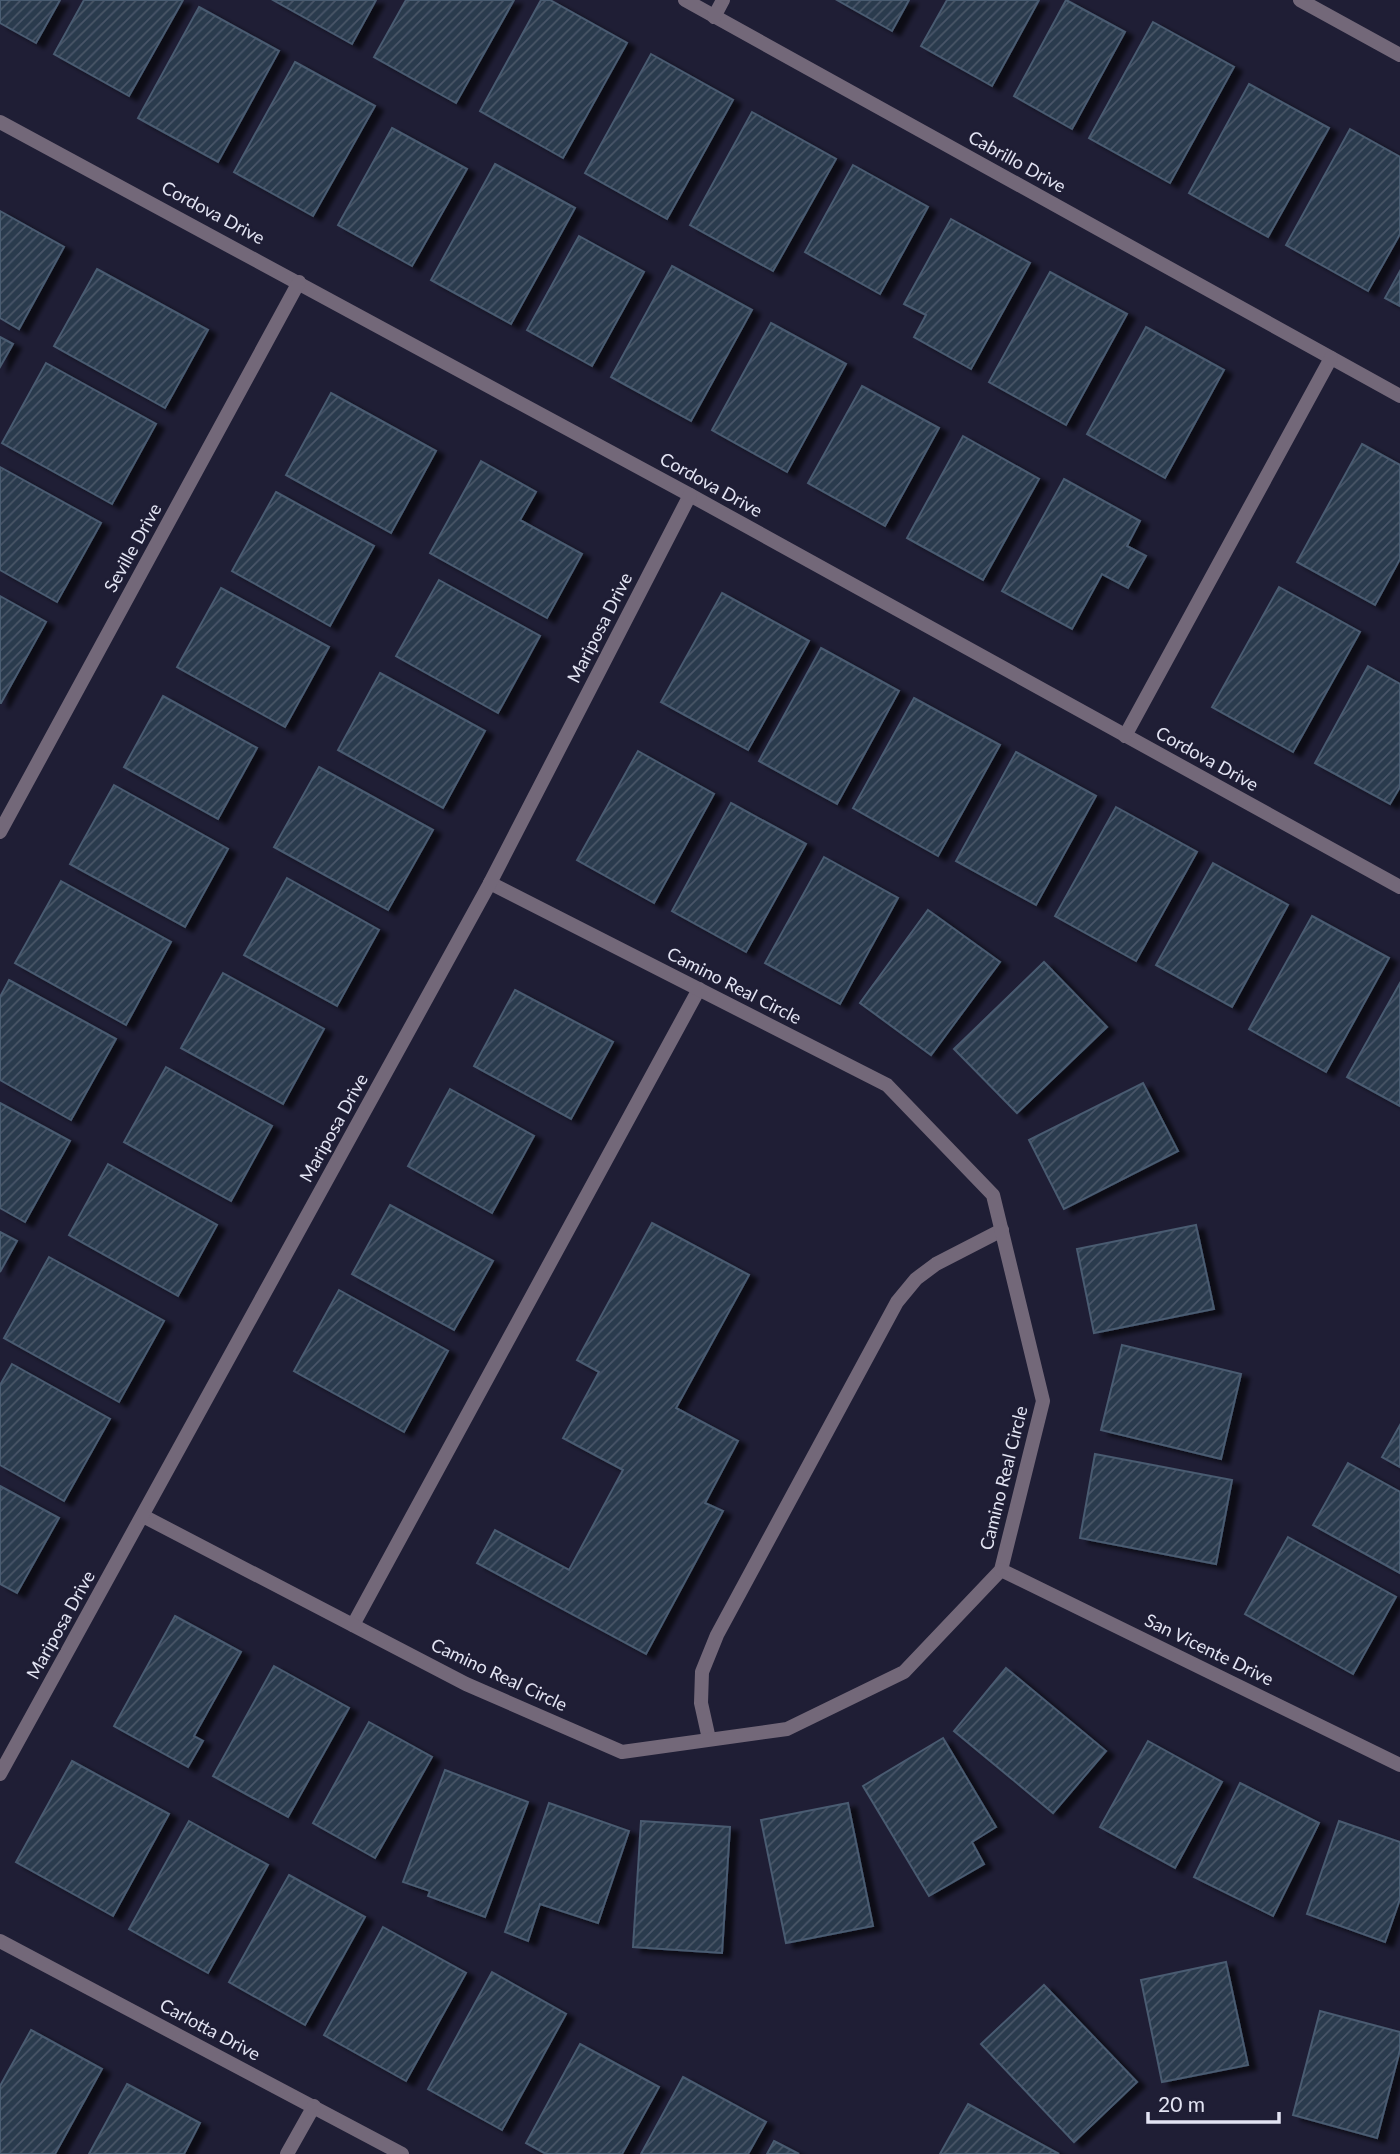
<svg xmlns="http://www.w3.org/2000/svg" width="1400" height="2154" viewBox="0 0 1400 2154" font-family="Lato,sans-serif">
<style>
.building{fill:url(#building-hatch);stroke:#4a5b71;stroke-width:2;filter:url(#shadow)}
.lines{fill:none;stroke-linecap:round;stroke-linejoin:round}
.service{stroke:#736879;stroke-width:14}
.minor{stroke:#736879;stroke-width:14}
.tertiary{stroke:#736879;stroke-width:14}
.labels{text-anchor:middle;stroke-width:5;stroke-linejoin:round;paint-order:stroke}
.street-label{font-size:18px;fill:#e3e4f3;stroke:#1f1e35}
</style>
<defs>
<pattern id="building-hatch" width="6" height="6" patternUnits="userSpaceOnUse" patternTransform="scale(1.75)"><rect width="6" height="6" fill="#2a3a4e"/><path d="M-1 1l2-2M0 6l6-6M5 7l2-2" fill="none" stroke="#495668"/></pattern>
<filter id="shadow"><feDropShadow dx="8" dy="4.5" stdDeviation="2" flood-color="#0009"/></filter>
</defs>
<rect width="100%" height="100%" fill="#1f1e35"/>
<!-- building -->
<g class="building">
<path d="M0,0H60L36,43L0,23Z"/>
<path d="M84,0H183L129,96L54,54Z"/>
<path d="M273,0H376L352,44Z"/>
<path d="M406,0H514L456,103L374,57Z"/>
<path d="M541,0H550L627,43L563,158L480,111Z"/>
<path d="M837,0H909L892,31Z"/>
<path d="M947,0H1039L992,86L921,46Z"/>
<path d="M1066,0L1125,32L1072,129L1014,96Z"/>
<path d="M199,7L279,51L218,162L138,118Z"/>
<path d="M1153,22L1234,67L1170,183L1089,138Z"/>
<path d="M651,54L733,100L667,219L585,173Z"/>
<path d="M295,62L375,106L313,216L234,172Z"/>
<path d="M1249,84L1329,128L1268,237L1189,193Z"/>
<path d="M752,112L836,159L773,271L690,225Z"/>
<path d="M392,128L467,169L412,266L338,225Z"/>
<path d="M1350,129L1400,157V234L1368,291L1286,245Z"/>
<path d="M495,164L575,208L511,324L431,280Z"/>
<path d="M853,165L928,207L880,294L805,252Z"/>
<path d="M0,211L64,247L19,329L0,318Z"/>
<path d="M951,219L1030,263L971,369L914,337L926,315L904,304Z"/>
<path d="M579,236L644,272L592,366L527,330Z"/>
<path d="M672,266L752,310L691,421L611,377Z"/>
<path d="M97,269L208,330L165,408L54,346Z"/>
<path d="M1400,271V306L1385,298Z"/>
<path d="M1050,272L1127,314L1066,425L989,382Z"/>
<path d="M771,323L846,364L787,472L712,430Z"/>
<path d="M1146,327L1224,370L1165,478L1087,434Z"/>
<path d="M0,337L13,344L0,367Z"/>
<path d="M46,363L156,424L112,504L2,443Z"/>
<path d="M862,386L939,428L885,526L808,483Z"/>
<path d="M331,393L436,451L391,533L286,475Z"/>
<path d="M963,436L1039,479L983,580L907,538Z"/>
<path d="M1362,444L1400,465V559L1375,605L1297,562Z"/>
<path d="M481,461L536,492L520,520L582,554L547,618L430,553Z"/>
<path d="M0,467L101,523L57,602L0,570Z"/>
<path d="M1064,479L1140,521L1127,546L1146,556L1128,588L1102,574L1072,629L1002,591Z"/>
<path d="M276,492L374,546L330,626L232,571Z"/>
<path d="M439,580L540,636L498,713L396,656Z"/>
<path d="M1279,587L1360,632L1293,752L1212,707Z"/>
<path d="M221,588L329,647L285,727L177,667Z"/>
<path d="M722,593L809,641L748,750L661,702Z"/>
<path d="M0,596L46,622L1,703H0Z"/>
<path d="M821,648L899,691L837,804L759,761Z"/>
<path d="M1368,666L1400,684V787L1390,804L1315,763Z"/>
<path d="M380,673L485,731L443,808L338,750Z"/>
<path d="M163,696L257,748L218,819L124,767Z"/>
<path d="M914,698L1000,745L938,856L853,808Z"/>
<path d="M638,751L714,794L654,903L577,860Z"/>
<path d="M1016,752L1096,796L1036,905L956,861Z"/>
<path d="M319,767L433,830L388,910L274,847Z"/>
<path d="M114,785L228,849L185,927L70,864Z"/>
<path d="M731,803L806,844L746,952L672,911Z"/>
<path d="M1116,807L1197,852L1136,961L1055,916Z"/>
<path d="M824,857L898,898L840,1004L765,963Z"/>
<path d="M1213,863L1288,905L1232,1007L1156,965Z"/>
<path d="M287,878L379,930L337,1006L244,955Z"/>
<path d="M61,881L171,942L126,1025L15,963Z"/>
<path d="M928,910L1000,962L931,1055L860,1003Z"/>
<path d="M1312,916L1389,958L1326,1072L1249,1029Z"/>
<path d="M1044,962L1107,1027L1017,1113L954,1049Z"/>
<path d="M223,973L324,1029L283,1104L181,1048Z"/>
<path d="M9,980L116,1039L71,1120L0,1080V997Z"/>
<path d="M1400,983V1106L1347,1077Z"/>
<path d="M515,990L613,1042L571,1119L474,1066Z"/>
<path d="M166,1067L272,1126L231,1201L124,1142Z"/>
<path d="M1143,1083L1178,1151L1064,1209L1029,1140Z"/>
<path d="M450,1089L534,1136L492,1213L408,1166Z"/>
<path d="M0,1103L70,1141L25,1222L0,1208Z"/>
<path d="M108,1164L217,1225L178,1296L69,1235Z"/>
<path d="M390,1205L493,1261L454,1330L352,1274Z"/>
<path d="M652,1223L749,1275L676,1408L738,1441L705,1503L723,1511L646,1654L477,1563L495,1530L569,1570L623,1470L563,1438L599,1372L577,1360Z"/>
<path d="M1196,1225L1214,1309L1094,1333L1077,1249Z"/>
<path d="M0,1232L17,1241L0,1272Z"/>
<path d="M49,1257L164,1321L119,1402L4,1338Z"/>
<path d="M339,1290L448,1351L404,1432L294,1371Z"/>
<path d="M1122,1345L1241,1374L1221,1459L1101,1430Z"/>
<path d="M12,1364L110,1419L64,1501L0,1465V1385Z"/>
<path d="M1400,1425V1467L1382,1457Z"/>
<path d="M1095,1454L1232,1480L1216,1564L1080,1538Z"/>
<path d="M1348,1463L1400,1492V1573L1313,1525Z"/>
<path d="M0,1486L59,1518L17,1593L0,1584Z"/>
<path d="M1288,1537L1396,1597L1353,1674L1245,1614Z"/>
<path d="M175,1616L241,1652L194,1736L203,1741L188,1767L114,1726Z"/>
<path d="M274,1666L349,1708L288,1817L213,1776Z"/>
<path d="M1006,1668L1106,1751L1053,1813L954,1731Z"/>
<path d="M369,1722L432,1757L375,1858L313,1823Z"/>
<path d="M943,1738L996,1827L972,1842L984,1864L929,1896L863,1786Z"/>
<path d="M1148,1741L1222,1782L1175,1868L1100,1827Z"/>
<path d="M72,1761L169,1814L113,1916L16,1862Z"/>
<path d="M445,1770L528,1802L485,1917L428,1896L430,1891L403,1882Z"/>
<path d="M1240,1783L1319,1823L1273,1916L1194,1877Z"/>
<path d="M549,1803L629,1831L598,1923L540,1904L528,1941L505,1932Z"/>
<path d="M848,1803L873,1926L786,1943L761,1820Z"/>
<path d="M189,1821L268,1865L208,1973L129,1929Z"/>
<path d="M641,1821L730,1827L722,1953L633,1947Z"/>
<path d="M1339,1821L1400,1842V1899L1385,1942L1307,1914Z"/>
<path d="M289,1875L365,1917L305,2025L229,1982Z"/>
<path d="M383,1927L466,1973L406,2081L324,2035Z"/>
<path d="M1226,1962L1248,2065L1162,2082L1141,1980Z"/>
<path d="M492,1972L566,2014L502,2130L428,2089Z"/>
<path d="M1044,1985L1137,2082L1074,2142L981,2044Z"/>
<path d="M1320,2011L1400,2032V2050L1377,2138L1293,2115Z"/>
<path d="M31,2030L102,2069L55,2154H0V2086Z"/>
<path d="M580,2044L659,2087L622,2154H546L526,2143Z"/>
<path d="M683,2077L766,2122L748,2154H641Z"/>
<path d="M127,2084L200,2123L184,2154H89Z"/>
<path d="M968,2104L1059,2154H940Z"/>
<path d="M774,2141L799,2154H767Z"/>
</g>
<g class="lines">
<!-- service -->
<g class="service">
<path d="M353,1625L699,989"/>
<path d="M709,1739L701,1703L702,1672L717,1635L897,1302L916,1279L936,1264L1002,1230"/>
</g>
<!-- minor -->
<g class="minor">
<path d="M685,0L1400,396"/>
<path d="M714,17L723,0"/>
<path d="M0,122L690,495L1400,887"/>
<path d="M1125,736L1331,358"/>
<path d="M0,832L299,282"/>
<path d="M143,1516L466,1684L622,1752L787,1729L904,1672L1001,1570L1043,1401L993,1195L887,1085L490,883"/>
<path d="M1001,1570L1400,1765"/>
<path d="M0,1774L490,883L690,495"/>
<path d="M0,1941L402,2154"/>
<path d="M287,2154L314,2106"/>
</g>
<!-- tertiary -->
<path class="tertiary" d="M1300,0L1400,55"/>
</g>
<g class="labels">
<!-- street labels -->
<g class="street-label">
<text transform="translate(1017 162) rotate(29)" y="6">Cabrillo Drive</text>
<text transform="translate(213 213) rotate(28)" y="6">Cordova Drive</text>
<text transform="translate(711 485) rotate(29)" y="6">Cordova Drive</text>
<text transform="translate(133 548) rotate(-61)" y="6">Seville Drive</text>
<text transform="translate(600 628) rotate(-63)" y="6">Mariposa Drive</text>
<text transform="translate(1207 759) rotate(29)" y="6">Cordova Drive</text>
<text transform="translate(734 986) rotate(27)" y="6">Camino Real Circle</text>
<text transform="translate(334 1128) rotate(-61)" y="6">Mariposa Drive</text>
<text transform="translate(1004 1478) rotate(-76)" y="6">Camino Real Circle</text>
<text transform="translate(61 1625) rotate(-61)" y="6">Mariposa Drive</text>
<text transform="translate(1209 1650) rotate(26)" y="6">San Vicente Drive</text>
<text transform="translate(499 1675) rotate(25)" y="6">Camino Real Circle</text>
<text transform="translate(210 2030) rotate(28)" y="6">Carlotta Drive</text>
</g>
</g>
<!-- scale -->
<path d="M1148 2112v10h131v-10" fill="none" stroke="#e3e4f3" stroke-width="3.5"/>
<text x="1158" y="2112" font-size="21" fill="#e3e4f3" stroke="#1f1e35" stroke-width="5" paint-order="stroke">20 m</text>
</svg>
